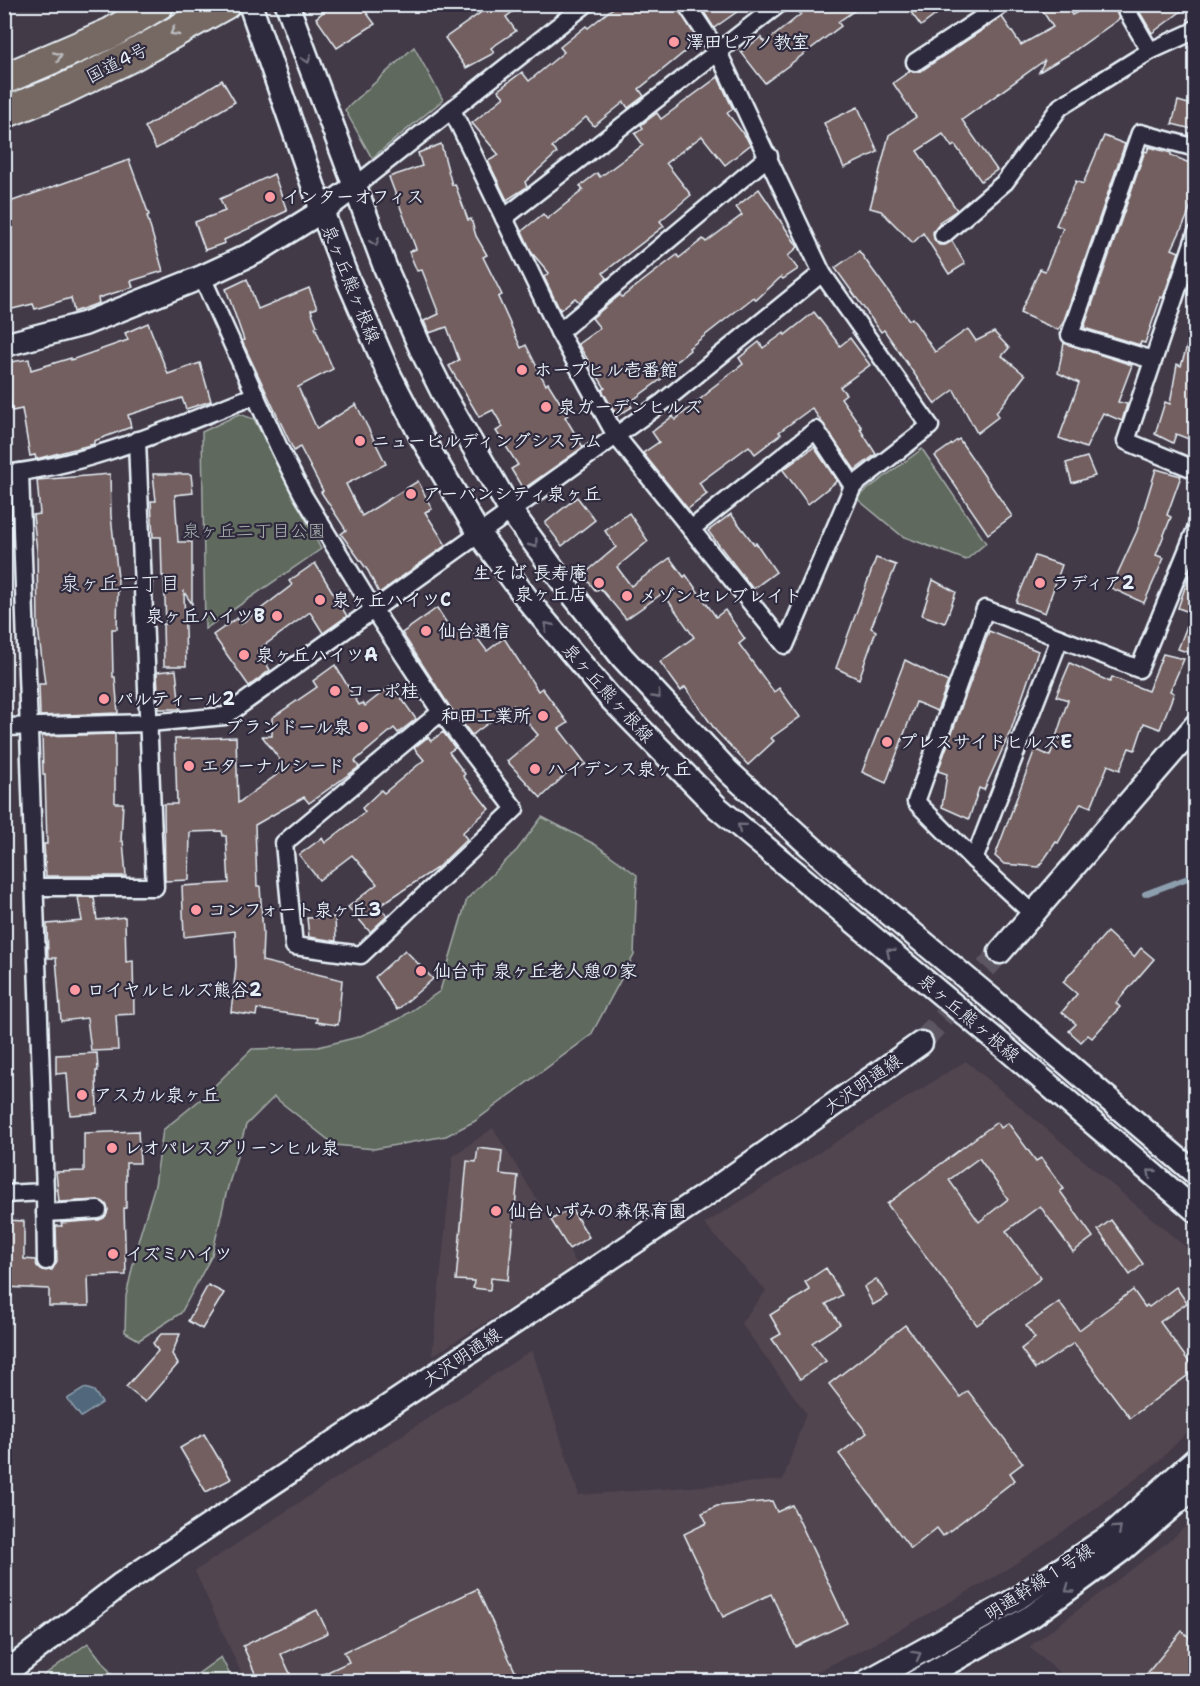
<svg xmlns="http://www.w3.org/2000/svg" width="1200" height="1686" viewBox="0 0 1200 1686" font-family="'Shantell Sans','Klee One',sans-serif">
<style>
.built{fill:#51454f}
.green{fill:#61695d;stroke:#a4adaa;stroke-width:1.5}
.water{fill:#51687c;stroke:#8d9fae;stroke-width:1.5}
.lines{fill:none;stroke-linecap:round;stroke-linejoin:round}
.stream{stroke:#8d9fae;stroke-width:6}
.building{fill:#735f60;stroke:#e8f1f8;stroke-width:1.5;fill-rule:evenodd}
.secondary-tunnel{stroke:#5c5562;stroke-width:22;stroke-dasharray:22 11;stroke-linecap:butt}
.street-casing{stroke:#e8f1f8;stroke-width:21}
.secondary-casing{stroke:#e8f1f8;stroke-width:27}
.highway-casing{stroke:#e8f1f8;stroke-width:34}
.street{stroke:#2f2a3d;stroke-width:16}
.secondary{stroke:#2f2a3d;stroke-width:22}
.highway{stroke:#766964;stroke-width:30}
.oneway{stroke:#babbbd}
.oneway2{stroke:#70707e}
.poi-dot{fill:#ff9aa2;stroke:#2f2a3d;stroke-width:2}
.labels{text-anchor:middle;stroke-width:4.5;stroke-linejoin:round;paint-order:stroke}
.poi-label{font-size:18px;font-weight:bold;fill:#e8f1f8;stroke:#2f2a3d;text-anchor:start}
.street-label{font-size:18px;fill:#e8f1f8;stroke:#2f2a3d}
.park-label{font-size:18px;fill:#abb4b2;stroke:#2f2a3d}
.neighbourhood-label{font-size:20px;fill:#e8f1f8;stroke:#2f2a3d}
</style>
<rect width="100%" height="100%" fill="#433a48"/>
<filter id="ink" filterUnits="userSpaceOnUse"><feTurbulence type="fractalNoise" baseFrequency=".0167" numOctaves="2"/><feDisplacementMap in="SourceGraphic" scale="12" xChannelSelector="R" yChannelSelector="G"/><feConvolveMatrix kernelMatrix="1 2 1 2 8 2 1 2 1" color-interpolation-filters="sRGB"/></filter>
<g filter="url(#ink)">
<!-- built -->
<g class="built">
<path d="M966,1061L1195,1255V1424L1157,1463L1086,1516L998,1575L872,1645L797,1681H245L195,1571L532,1350L579,1495L783,1480L806,1413L741,1323L766,1291L704,1224Z"/>
<path d="M493,1128L578,1266L432,1356L453,1156Z"/>
<path d="M1195,1517V1681H1070L1029,1647L1173,1538Z"/>
</g>
<!-- green -->
<g class="green">
<path d="M414,47L443,100L372,158L345,110Z"/>
<path d="M239,414L254,419L321,549L205,629L202,432Z"/>
<path d="M922,449L986,543L966,560L902,536L856,498Z"/>
<path d="M542,817L596,845L637,875L634,955L591,1035L475,1121L446,1136L374,1149L335,1145L274,1097L246,1125L226,1194L212,1255L181,1313L139,1340L125,1332L126,1296L139,1238L155,1185L163,1130L201,1099L252,1049L318,1047L358,1037L399,1019L440,991L467,899L517,850Z"/>
<path d="M88,1643L117,1681H36Z"/>
<path d="M221,1657L233,1681H188Z"/>
</g>
<!-- water -->
<path class="water" d="M85,1388L94,1391L102,1403L81,1417L67,1399Z"/>
<g class="lines">
<!-- stream -->
<path class="stream" d="M1145,894L1196,875"/>
</g>
<!-- building -->
<g class="building">
<path d="M333,4H360L375,24L337,48L316,18Z"/>
<path d="M474,4H523L506,17L516,31L491,48L494,53L466,68L445,38L480,13Z"/>
<path d="M618,4H676L698,41L639,89L644,96L628,108L624,102L594,126L586,117L552,147L557,153L525,182L527,187L507,200L488,161L499,155L472,123L504,97L498,90L522,72L529,81L564,52L560,47L586,26L588,28Z"/>
<path d="M699,4H748L714,28Z"/>
<path d="M809,4H864L838,22L841,26L765,83L741,52L761,37L765,43L801,14L799,12Z"/>
<path d="M905,4H931L937,14L921,26Z"/>
<path d="M1038,4H1065L1072,15L1092,4H1113L1119,19L1071,53L1039,72L1045,60L962,120L997,170L981,181L955,145L952,147L943,134L917,151L957,210L939,222L940,223L933,232L935,241L939,245H945L952,241L965,264L949,274L923,233L913,243L881,211L870,208L889,135L916,117L893,83L910,71L915,72L921,71L1002,17L1021,45L1053,27Z"/>
<path d="M1135,4H1191L1152,33Z"/>
<path d="M718,77L733,109L727,113L746,137L750,145L725,165L702,136L666,163L691,195L660,221L664,226L603,273L607,278L579,302L575,298L560,310L544,277L549,273L532,253L522,231L543,214L547,219L583,190L580,186L597,173L600,177L643,145L635,134L643,128L641,125L657,113L661,119Z"/>
<path d="M222,80L235,102L156,149L145,127Z"/>
<path d="M1178,101L1196,106V130L1172,124Z"/>
<path d="M858,107L878,152L844,168L824,123Z"/>
<path d="M1104,136L1125,144L1063,323L1058,330L1020,313L1040,269L1045,271L1063,228L1056,225L1076,181L1083,184Z"/>
<path d="M441,144L452,185L455,184L468,220L471,219L476,236L487,255L483,257L502,295L498,297L521,348L526,345L546,385L548,383L568,415L565,417L583,447L523,489L511,469L518,465L496,431L503,427L493,410L479,417L449,366L459,360L447,327L429,333L424,321L439,314L422,270L417,271L409,252L416,249L389,177L422,166L418,153Z"/>
<path d="M1149,147L1171,153V155L1196,166V190L1187,217L1172,249L1179,252L1163,298L1161,297L1145,343L1141,342L1140,345L1084,328L1145,151L1147,152Z"/>
<path d="M129,160L149,215L147,216L163,271L131,281L133,287L98,298L99,303L74,312L71,298L35,309L33,304L4,311V204Z"/>
<path d="M274,174L287,211L224,240L225,243L205,250L195,222L225,211L220,199Z"/>
<path d="M759,189L798,247L788,256L798,269L783,279L781,277L756,300L754,297L689,348L690,350L662,373L664,377L629,403L632,407L617,416L602,390L605,388L578,344L600,328L592,318L620,295L622,297L677,255L679,258L703,239L706,242L742,215L736,207Z"/>
<path d="M859,251L909,320L912,318L935,352L968,329L976,341L994,332L1009,348L1002,356L1025,375L996,413L998,417L977,433L954,390L935,404L884,330L881,332L835,268Z"/>
<path d="M247,279L258,309L309,288L317,308L311,310L317,326L315,327L333,369L298,387L317,429L356,404L386,464L346,484L362,516L418,481L432,509L425,512L446,545L379,593L368,571L341,534L346,530L321,492L323,491L300,447L294,451L242,341L244,340L226,289Z"/>
<path d="M814,312L840,346L850,338L870,365L840,387L846,394L841,398L862,428L860,429L876,454L855,470L812,408L779,432L781,434L755,454L749,446L699,483L707,494L688,509L643,453L659,442L652,432L673,416L675,420L710,391L709,390L743,364L739,358L759,342L763,348L784,333L785,335Z"/>
<path d="M148,323L168,374L200,363L211,401L186,409L182,398L128,415L131,427L94,441V444L36,459L35,455L30,456L22,409L12,411L4,363L29,359L31,370L71,358V360L128,340L125,333Z"/>
<path d="M1191,333L1196,334V442L1176,434L1173,443L1155,434L1165,402L1170,404L1177,364L1181,366Z"/>
<path d="M1064,343L1132,365L1118,402L1127,404L1122,421L1103,413L1086,448L1059,438L1079,383L1058,373Z"/>
<path d="M959,439L1012,516L988,534L935,456Z"/>
<path d="M814,447L837,481L808,504L783,470Z"/>
<path d="M1087,457L1095,476L1072,483L1066,463Z"/>
<path d="M1156,469L1181,476L1167,515L1171,517L1156,555L1164,558L1144,603L1111,588L1137,531Z"/>
<path d="M110,474L111,516L118,578L117,629H112L113,677H115L118,713L40,716L39,684H45L38,628L37,551L33,515L40,514L37,480Z"/>
<path d="M153,474H191L193,493L175,495L178,542H192V604L184,592L186,666H164L163,624H166L164,576H162L161,537H153L151,501H156Z"/>
<path d="M577,497L595,520L562,546L545,523Z"/>
<path d="M629,513L648,541L617,567L631,586L670,558L684,577L686,575L716,617L725,610L745,639L739,644L774,692L779,688L800,717L771,738L774,741L748,765L716,731L685,687L681,691L660,662L694,637L663,593L626,619L600,588L596,591L583,575L616,547L605,531Z"/>
<path d="M731,514L754,544L756,543L776,572L753,589L708,531Z"/>
<path d="M1035,556L1062,565L1045,613L1016,602Z"/>
<path d="M876,558L896,565L871,628L876,631L859,679L836,668Z"/>
<path d="M315,563L347,616L323,633L310,612L258,650L270,670L249,686L213,635L237,618L241,624L292,585L289,581Z"/>
<path d="M1193,564L1196,565V655L1178,649L1192,613L1178,608Z"/>
<path d="M933,580L956,592L945,623L922,615Z"/>
<path d="M437,608L453,633L466,623L487,651L504,638L538,691L542,688L568,723L559,729L586,764L566,774L541,798L507,761L538,735L513,705L472,735L450,707L402,633Z"/>
<path d="M989,631L1038,651L1011,730L984,790L979,788L969,819L942,807L947,774L938,771Z"/>
<path d="M1163,654L1184,659L1170,691L1174,693L1160,729L1144,723L1135,750L1129,748L1120,770L1108,765L1091,807L1081,803L1058,843L1056,842L1039,867L1004,864L995,856L1035,749L1050,756L1068,700L1056,696L1070,663L1110,682L1112,677L1148,691Z"/>
<path d="M905,660L948,682L937,711L916,702L886,783L862,772Z"/>
<path d="M335,665L359,705L363,703L365,706L392,685L416,719L398,733L394,728L355,761L359,767L309,803L304,797L255,825L257,886H260L263,934L262,961L342,980L338,1025L316,1022L317,1018L257,1009L256,1016L231,1012L236,966L235,931L184,937L182,886L229,883L226,836H223L222,831L190,832L189,880L165,881L164,804H177L175,739L236,737L238,803L286,768L262,736H272V718L317,687L313,681Z"/>
<path d="M176,670L180,709H159L157,672Z"/>
<path d="M443,732L455,748L449,752L465,774L463,776L489,809L462,833L467,839L437,868L379,906L387,916L370,932L348,907L377,884L352,855L319,880L299,855L322,838L325,843L365,812L362,808L381,790L384,793L424,760L414,748L428,737L431,741Z"/>
<path d="M115,734V803H123L121,841H123L126,876H46L44,844H47L45,775H43L42,736Z"/>
<path d="M78,897H94L97,920L125,917L126,962L133,961L134,1014L116,1015L118,1050L91,1051L87,1018L61,1021L56,958H48L47,924L82,921Z"/>
<path d="M335,917L336,941L309,937L307,918Z"/>
<path d="M1107,932L1134,957L1141,948L1154,959L1116,1003L1120,1007L1092,1038L1088,1035L1081,1042L1069,1031L1076,1024L1062,1012L1077,994L1063,982Z"/>
<path d="M405,950L433,979L397,1010L375,977Z"/>
<path d="M97,1053L98,1071H96L97,1113L70,1115L67,1073L56,1074V1055Z"/>
<path d="M997,1122L1001,1128L1008,1123L1036,1161L1041,1158L1064,1189L1060,1191L1093,1237L1073,1252L1040,1206L1006,1231L1041,1278L977,1325L887,1204ZM979,1158L1008,1199L979,1222L949,1180Z"/>
<path d="M138,1131L140,1163H126V1208H124L126,1275L88,1276L89,1306H49V1289L4,1287V1220L24,1221V1259L35,1260L37,1266L41,1270H52L57,1261L56,1226H62L61,1223L99,1220L104,1218L108,1210L106,1204L98,1200L59,1202L56,1172L84,1171V1133Z"/>
<path d="M478,1148L502,1151L500,1174L518,1176L508,1280L491,1278L490,1290L473,1288L474,1281L456,1280L467,1161L476,1162Z"/>
<path d="M571,1208L589,1237L569,1249L551,1220Z"/>
<path d="M1111,1220L1143,1264L1130,1275L1098,1230Z"/>
<path d="M826,1268L842,1295L826,1304L840,1324L812,1343L826,1361L800,1379L772,1339L781,1334L770,1315L810,1290L805,1282Z"/>
<path d="M876,1279L888,1296L873,1305L864,1287Z"/>
<path d="M208,1285L224,1293L202,1329L188,1321Z"/>
<path d="M1176,1287L1187,1303L1160,1322L1195,1370L1130,1418L1074,1343L1035,1369L1021,1349L1035,1338L1026,1326L1059,1302L1079,1330L1133,1290L1145,1307L1147,1305L1149,1307Z"/>
<path d="M905,1325L960,1397L968,1391L1023,1463L1010,1473L1015,1480L943,1536L937,1528L911,1549L839,1454L867,1433L829,1384Z"/>
<path d="M161,1334H180L172,1354L178,1364L145,1402L126,1387L158,1351L153,1343Z"/>
<path d="M204,1434L231,1479L206,1492L180,1448Z"/>
<path d="M772,1501L777,1512L792,1505L847,1623L796,1647L771,1594L723,1617L684,1534L707,1523L702,1513L717,1506Z"/>
<path d="M477,1589L520,1682H306L349,1662L344,1652Z"/>
<path d="M317,1610L328,1633L281,1654L294,1682H259L243,1646Z"/>
<path d="M1182,1631L1196,1643V1682H1140Z"/>
</g>
<g class="lines">
<!-- secondary-tunnel -->
<path class="secondary-tunnel" d="M921,1043L1000,952"/>
<defs>
<g id="street">
<path d="M1150,51L1192,32L1196,28"/>
<path d="M915,62L1003,4"/>
<path d="M452,110L559,332L616,436L691,529L816,430L853,486L930,426L822,273L718,52L686,4"/>
<path d="M354,187L586,4"/>
<path d="M504,218L779,4"/>
<path d="M1196,234L1126,441L1196,470"/>
<path d="M943,235L1005,182L1060,107L1150,51L1123,4"/>
<path d="M202,277L280,450L303,495L373,609L441,712L515,809L361,955L294,946L284,843L441,712"/>
<path d="M559,332L769,156"/>
<path d="M1153,360L1070,335L1140,133L1196,148"/>
<path d="M4,474C92,465 175,426 256,395"/>
<path d="M691,529L785,645L853,486"/>
<path d="M4,727L149,723L225,716L663,402L822,273"/>
<path d="M974,860L1060,638"/>
<path d="M36,887H155L137,440"/>
<path d="M1033,914L974,860L916,802L985,609L1139,669L1196,529"/>
<path d="M45,1192L46,1261"/>
<path d="M4,1194L45,1192L20,472"/>
<path d="M45,1213L98,1210"/>
</g>
<g id="secondary">
<path d="M250,4L322,211L346,275L389,374L422,438L479,534L530,603L609,697L718,808L1009,1051L1196,1211"/>
<path d="M287,4L385,267L421,349L446,399L510,510L565,585L622,657L729,772L832,866L995,1002L1196,1174"/>
<path d="M4,345L84,324L202,277L256,252L322,211L354,187"/>
<path d="M1000,952L1196,725"/>
<path d="M4,1674L120,1585L710,1192L921,1043"/>
<path d="M866,1682L1020,1597L1111,1535L1196,1459"/>
<path d="M915,1682L1032,1616L1122,1550L1196,1486"/>
</g>
<g id="highway">
<path d="M4,79L111,33L159,4"/>
<path d="M4,113L62,90L130,57L225,4"/>
</g>
</defs>
<!-- street casing -->
<use href="#street" class="street-casing"/>
<!-- secondary casing -->
<use href="#secondary" class="secondary-casing"/>
<!-- highway casing -->
<use href="#highway" class="highway-casing"/>
<!-- street -->
<use href="#street" class="street"/>
<!-- secondary -->
<use href="#secondary" class="secondary"/>
<!-- highway -->
<use href="#highway" class="highway"/>
</g>
<!-- one-way arrows -->
<defs><path id="oneway-chevron" d="M-2-3.5L2.5 0L-2 3.5" fill="none" stroke-width="1.6" stroke-linecap="round" stroke-linejoin="round" transform="scale(1.5)"/></defs>
<g class="oneway">
<use href="#oneway-chevron" transform="translate(174 32) rotate(150)"/>
<use href="#oneway-chevron" transform="translate(58 56) rotate(-24)"/>
</g>
<g class="oneway2">
<use href="#oneway-chevron" transform="translate(307 59) rotate(70)"/>
<use href="#oneway-chevron" transform="translate(375 242) rotate(69)"/>
<use href="#oneway-chevron" transform="translate(534 544) rotate(53)"/>
<use href="#oneway-chevron" transform="translate(548 626) rotate(-129)"/>
<use href="#oneway-chevron" transform="translate(657 695) rotate(47)"/>
<use href="#oneway-chevron" transform="translate(741 827) rotate(-140)"/>
<use href="#oneway-chevron" transform="translate(890 952) rotate(-140)"/>
<use href="#oneway-chevron" transform="translate(1151 1173) rotate(-139)"/>
<use href="#oneway-chevron" transform="translate(1118 1529) rotate(-42)"/>
<use href="#oneway-chevron" transform="translate(1069 1589) rotate(144)"/>
<use href="#oneway-chevron" transform="translate(917 1655) rotate(-29)"/>
</g>
</g>
<!-- markers -->
<g class="poi-dot">
<circle cx="674" cy="42" r="6"/>
<circle cx="270" cy="197" r="6"/>
<circle cx="522" cy="370" r="6"/>
<circle cx="546" cy="407" r="6"/>
<circle cx="360" cy="441" r="6"/>
<circle cx="411" cy="494" r="6"/>
<circle cx="599" cy="583" r="6"/>
<circle cx="1040" cy="583" r="6"/>
<circle cx="627" cy="596" r="6"/>
<circle cx="320" cy="600" r="6"/>
<circle cx="277" cy="616" r="6"/>
<circle cx="426" cy="631" r="6"/>
<circle cx="244" cy="655" r="6"/>
<circle cx="335" cy="691" r="6"/>
<circle cx="104" cy="699" r="6"/>
<circle cx="543" cy="716" r="6"/>
<circle cx="363" cy="727" r="6"/>
<circle cx="887" cy="742" r="6"/>
<circle cx="189" cy="766" r="6"/>
<circle cx="535" cy="769" r="6"/>
<circle cx="196" cy="910" r="6"/>
<circle cx="421" cy="971" r="6"/>
<circle cx="75" cy="990" r="6"/>
<circle cx="82" cy="1095" r="6"/>
<circle cx="112" cy="1148" r="6"/>
<circle cx="496" cy="1211" r="6"/>
<circle cx="113" cy="1254" r="6"/>
</g>
<g class="labels">
<!-- poi labels -->
<g class="poi-label">
<text x="686" y="48">澤田ピアノ教室</text>
<text x="282" y="203">インターオフィス</text>
<text x="534" y="376">ホープヒル壱番館</text>
<text x="558" y="413">泉ガーデンヒルズ</text>
<text x="372" y="447">ニュービルディングシステム</text>
<text x="423" y="500">アーバンシティ泉ヶ丘</text>
<text x="587" y="579" text-anchor="end">生そば 長寿庵<tspan x="587" dy="21">泉ヶ丘店</tspan></text>
<text x="1052" y="589">ラディア2</text>
<text x="639" y="602">メゾンセレブレイト</text>
<text x="332" y="606">泉ヶ丘ハイツC</text>
<text x="265" y="622" text-anchor="end">泉ヶ丘ハイツB</text>
<text x="438" y="637">仙台通信</text>
<text x="256" y="661">泉ヶ丘ハイツA</text>
<text x="347" y="697">コーポ桂</text>
<text x="116" y="705">パルティール2</text>
<text x="531" y="722" text-anchor="end">和田工業所</text>
<text x="351" y="733" text-anchor="end">ブランドール泉</text>
<text x="899" y="748">プレスサイドヒルズE</text>
<text x="201" y="772">エターナルシード</text>
<text x="547" y="775">ハイデンス泉ヶ丘</text>
<text x="208" y="916">コンフォート泉ヶ丘3</text>
<text x="433" y="977">仙台市 泉ヶ丘老人憩の家</text>
<text x="87" y="996">ロイヤルヒルズ熊谷2</text>
<text x="94" y="1101">アスカル泉ヶ丘</text>
<text x="124" y="1154">レオパレスグリーンヒル泉</text>
<text x="508" y="1217">仙台いずみの森保育園</text>
<text x="125" y="1260">イズミハイツ</text>
</g>
<!-- street labels -->
<g class="street-label">
<text transform="translate(117 63) rotate(-27)" y="6">国道4号</text>
<text transform="translate(351 284) rotate(68)" y="6">泉ヶ丘熊ヶ根線</text>
<text transform="translate(608 693) rotate(48)" y="6">泉ヶ丘熊ヶ根線</text>
<text transform="translate(969 1018) rotate(40)" y="6">泉ヶ丘熊ヶ根線</text>
<text transform="translate(863 1084) rotate(-35)" y="6">大沢明通線</text>
<text transform="translate(462 1357) rotate(-34)" y="6">大沢明通線</text>
<text transform="translate(1039 1582) rotate(-33)" y="6">明通幹線１号線</text>
</g>
<!-- park labels -->
<g class="park-label">
<text x="254" y="537">泉ヶ丘二丁目公園</text>
</g>
<!-- neighbourhood labels -->
<g class="neighbourhood-label">
<text x="120" y="590">泉ヶ丘二丁目</text>
</g>
</g>
<!-- margin -->
<rect width="1200" height="1686" fill="none" stroke="#2f2a3d" stroke-width="24"/>
<rect x="12" y="12" width="1176" height="1662" fill="none" stroke="#e8f1f8" stroke-width="2" filter="url(#ink)"/>
</svg>
